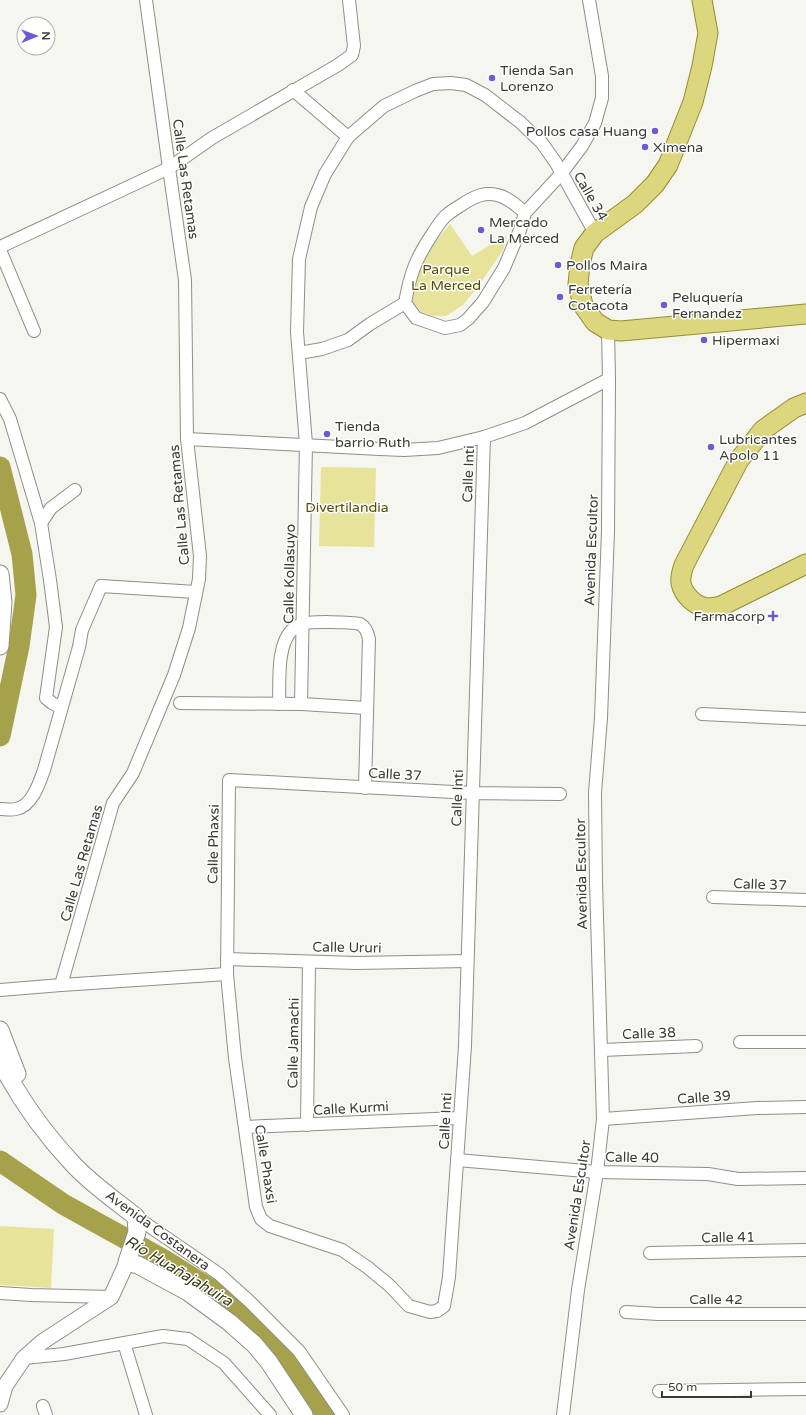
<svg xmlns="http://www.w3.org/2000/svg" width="806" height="1415" viewBox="0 0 806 1415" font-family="'Varela Round',sans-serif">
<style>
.green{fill:#e7e39a}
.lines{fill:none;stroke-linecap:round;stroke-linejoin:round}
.river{stroke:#a6a14b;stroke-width:21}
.minor-casing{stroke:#8f8f89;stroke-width:14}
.tertiary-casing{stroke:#8f8f89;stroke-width:17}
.secondary-casing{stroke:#8f8f89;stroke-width:19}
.primary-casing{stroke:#948e2f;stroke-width:21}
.minor{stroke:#fff;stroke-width:12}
.tertiary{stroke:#fff;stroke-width:15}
.secondary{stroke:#fff;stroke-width:17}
.primary{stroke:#dcd67f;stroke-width:19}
.poi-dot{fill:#6d5bd5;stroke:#fffffe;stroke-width:1.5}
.labels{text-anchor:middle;stroke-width:3;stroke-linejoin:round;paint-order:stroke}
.poi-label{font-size:14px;fill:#3a3a37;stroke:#fffffe;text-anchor:start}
.street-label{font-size:14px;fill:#3a3a37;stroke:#fffffe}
.park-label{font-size:14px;fill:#524e09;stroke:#fffffe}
.water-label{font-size:15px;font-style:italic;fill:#3d3b16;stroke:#fffffe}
</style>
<rect width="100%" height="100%" fill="#f6f6f0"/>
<!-- green -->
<g class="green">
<path d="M450,224L472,256L507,235L503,250L477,288L463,305L446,316H433L422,313L412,301L409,289L417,265Z"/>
<path d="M321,467L376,468L374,547L319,546Z"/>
<path d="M0,1226L54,1229L51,1288L0,1285Z"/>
</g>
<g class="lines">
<!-- river -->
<g class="river">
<path d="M0,467L22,554L26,595L19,646L0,736"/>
<path d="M0,1161L63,1204L164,1260L242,1309L275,1341L327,1415"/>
</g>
<defs>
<g id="minor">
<path d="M293,90L348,137"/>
<path d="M525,213C517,206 508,197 497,195C485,192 476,196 466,202C460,206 453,210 448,214C442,218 437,227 433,233C416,258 410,274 405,303L416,318L445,328L460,325L468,319L483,302L504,268L520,230L525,213L561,174L582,146L595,123L602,98V76L589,0"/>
<path d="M0,247L169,168L212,138L338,65L352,55L354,46L349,0"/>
<path d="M0,250L34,331"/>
<path d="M299,353L322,349L348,340L370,324L405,303"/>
<path d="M0,399L10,419L41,523L50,580L56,627L46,698L52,703L61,708"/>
<path d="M484,437L465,1046L449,1277L444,1306L437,1311L430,1312L409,1306L389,1285L367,1267L342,1250L270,1226L261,1219L256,1207L235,1058L227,974L229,780L472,793L560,794"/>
<path d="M187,439L380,449L404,450L438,448L484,437L525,423L609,379"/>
<path d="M41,523L51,508L75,490"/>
<path d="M180,703L301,704L367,708"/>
<path d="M279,704C280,683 276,646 292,630C294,628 299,625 302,624C308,621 353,622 360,624C366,627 368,634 369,639L365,788"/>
<path d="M301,704L306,444L297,332L299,259L311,207L325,174L348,137L384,106L415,91L433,84L451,83L466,85L485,95L520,122L542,143L556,163L595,233"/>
<path d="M702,714L806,719"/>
<path d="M0,809C5,809 11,810 16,809C32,806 39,784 44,770L79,647L82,630L101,586L196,592"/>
<path d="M713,897L806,900"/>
<path d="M227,959L356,963L467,961"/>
<path d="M61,985L113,803L133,773L174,675L189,628L199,579L200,556L187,439L185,280L169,168L146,0"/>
<path d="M0,990L61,985L227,974"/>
<path d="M740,1042H806"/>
<path d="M602,1050L696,1046"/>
<path d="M603,1119L757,1108L806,1107"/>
<path d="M307,1125L309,962"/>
<path d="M245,1127L459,1118"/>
<path d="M457,1160L597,1172L708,1174L738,1179L806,1178"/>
<path d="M136,1217L219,1274L249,1301L299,1351L343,1415"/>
<path d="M650,1253L806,1250"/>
<path d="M0,1293L31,1295L111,1297"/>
<path d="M626,1312L658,1314H806"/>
<path d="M124,1343L146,1415"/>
<path d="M24,1358L64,1354L163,1336L188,1339L224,1363L270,1415"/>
<path d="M659,1391L806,1389"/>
<path d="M43,1406L46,1415"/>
<path d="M563,1415L578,1290L597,1172L603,1119L596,883L595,793L601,718L608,531L609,379L608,330"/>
</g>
<path id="tertiary" d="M0,1404L5,1386L24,1358L42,1342L111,1297L127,1262"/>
<g id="secondary">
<path d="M0,574L3,602L0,646"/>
<path d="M0,1030L17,1074"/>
<path d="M0,1061C19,1098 44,1133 72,1163C91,1184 115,1200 136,1217L137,1232L127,1262L138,1265L188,1292L229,1322L254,1344L269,1362L304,1415"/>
</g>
<g id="primary">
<path d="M702,0L708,33L702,66L693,102L668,165L655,184L635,204L595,233L584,248L580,264L578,284L583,305L595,322L608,330L621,331L806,314"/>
<path d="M806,403L794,408L763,430L739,460L684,565C682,571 680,576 681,583C683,595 696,607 708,608C712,608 717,607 721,606L806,564"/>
</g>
</defs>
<!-- minor casing -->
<use href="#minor" class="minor-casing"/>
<!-- tertiary casing -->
<use href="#tertiary" class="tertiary-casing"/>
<!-- secondary casing -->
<use href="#secondary" class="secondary-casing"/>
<!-- primary casing -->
<use href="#primary" class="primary-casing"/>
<!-- minor -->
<use href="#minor" class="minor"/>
<!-- tertiary -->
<use href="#tertiary" class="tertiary"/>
<!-- secondary -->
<use href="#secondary" class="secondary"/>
<!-- primary -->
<use href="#primary" class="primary"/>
</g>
<!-- markers -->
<g class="poi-dot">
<circle cx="492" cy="78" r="4"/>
<circle cx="655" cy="131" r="4"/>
<circle cx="645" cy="147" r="4"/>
<circle cx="481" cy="230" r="4"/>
<circle cx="558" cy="265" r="4"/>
<circle cx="560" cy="297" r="4"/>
<circle cx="664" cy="305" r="4"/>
<circle cx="704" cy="340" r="4"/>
<circle cx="327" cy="434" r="4"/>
<circle cx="711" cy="447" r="4"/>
<path d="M771 610h4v4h4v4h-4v4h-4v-4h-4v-4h4z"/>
</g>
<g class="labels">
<!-- poi labels -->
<g class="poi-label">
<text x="500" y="75">Tienda San<tspan x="500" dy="16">Lorenzo</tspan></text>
<text x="647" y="136" text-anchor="end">Pollos casa Huang</text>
<text x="653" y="152">Ximena</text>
<text x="489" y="227">Mercado<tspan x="489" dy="16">La Merced</tspan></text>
<text x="566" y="270">Pollos Maira</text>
<text x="568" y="294">Ferretería<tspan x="568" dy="16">Cotacota</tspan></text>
<text x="672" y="302">Peluquería<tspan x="672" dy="16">Fernandez</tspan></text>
<text x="712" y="345">Hipermaxi</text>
<text x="335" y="431">Tienda<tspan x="335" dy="16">barrio Ruth</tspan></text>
<text x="719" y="444">Lubricantes<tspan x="719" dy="16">Apolo 11</tspan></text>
<text x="765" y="621" text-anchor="end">Farmacorp</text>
</g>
<!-- street labels -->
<g class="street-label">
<text transform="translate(186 179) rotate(82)" y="5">Calle Las Retamas</text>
<text transform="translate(591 196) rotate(60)" y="5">Calle 34</text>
<text transform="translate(468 474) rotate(-88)" y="5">Calle Inti</text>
<text transform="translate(179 505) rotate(-95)" y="5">Calle Las Retamas</text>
<text transform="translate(591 550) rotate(-88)" y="5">Avenida Escultor</text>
<text transform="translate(289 574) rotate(-89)" y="5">Calle Kollasuyo</text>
<text transform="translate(395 774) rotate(3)" y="5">Calle 37</text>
<text transform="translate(457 798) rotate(-88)" y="5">Calle Inti</text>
<text transform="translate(213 844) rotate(-89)" y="5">Calle Phaxsi</text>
<text transform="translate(81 863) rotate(-74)" y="5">Calle Las Retamas</text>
<text transform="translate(581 874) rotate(-91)" y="5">Avenida Escultor</text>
<text transform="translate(760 884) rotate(2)" y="5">Calle 37</text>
<text transform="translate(347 947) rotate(1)" y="5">Calle Ururi</text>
<text transform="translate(649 1033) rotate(-2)" y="5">Calle 38</text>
<text transform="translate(293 1043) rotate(-89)" y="5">Calle Jamachi</text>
<text transform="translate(704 1097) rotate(-4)" y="5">Calle 39</text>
<text transform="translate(351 1108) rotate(-3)" y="5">Calle Kurmi</text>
<text transform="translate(445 1121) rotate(-87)" y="5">Calle Inti</text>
<text transform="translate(632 1157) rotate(1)" y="5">Calle 40</text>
<text transform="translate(266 1164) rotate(81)" y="5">Calle Phaxsi</text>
<text transform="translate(577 1195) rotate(-81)" y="5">Avenida Escultor</text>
<text transform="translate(158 1230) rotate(36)" y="5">Avenida Costanera</text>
<text transform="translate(728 1237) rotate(-1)" y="5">Calle 41</text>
<text x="716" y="1304">Calle 42</text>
</g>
<!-- park labels -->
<g class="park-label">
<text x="446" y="274">Parque<tspan x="446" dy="16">La Merced</tspan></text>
<text x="347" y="512">Divertilandia</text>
</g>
<!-- water labels -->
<g class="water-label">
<text transform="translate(179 1271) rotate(31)" y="5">Río Huañajahuira</text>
</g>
</g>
<!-- north arrow -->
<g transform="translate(36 36) rotate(89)"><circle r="19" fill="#fffffe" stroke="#b0b0ae"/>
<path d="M0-3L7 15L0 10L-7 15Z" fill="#6d5bd5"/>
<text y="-6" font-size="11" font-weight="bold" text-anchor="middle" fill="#3a3a37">N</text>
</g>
<!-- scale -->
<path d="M662 1391v6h89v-6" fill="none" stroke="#3a3a37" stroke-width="2"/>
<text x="668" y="1391" font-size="12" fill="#3a3a37" stroke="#fffffe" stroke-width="3" paint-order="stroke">50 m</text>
</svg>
